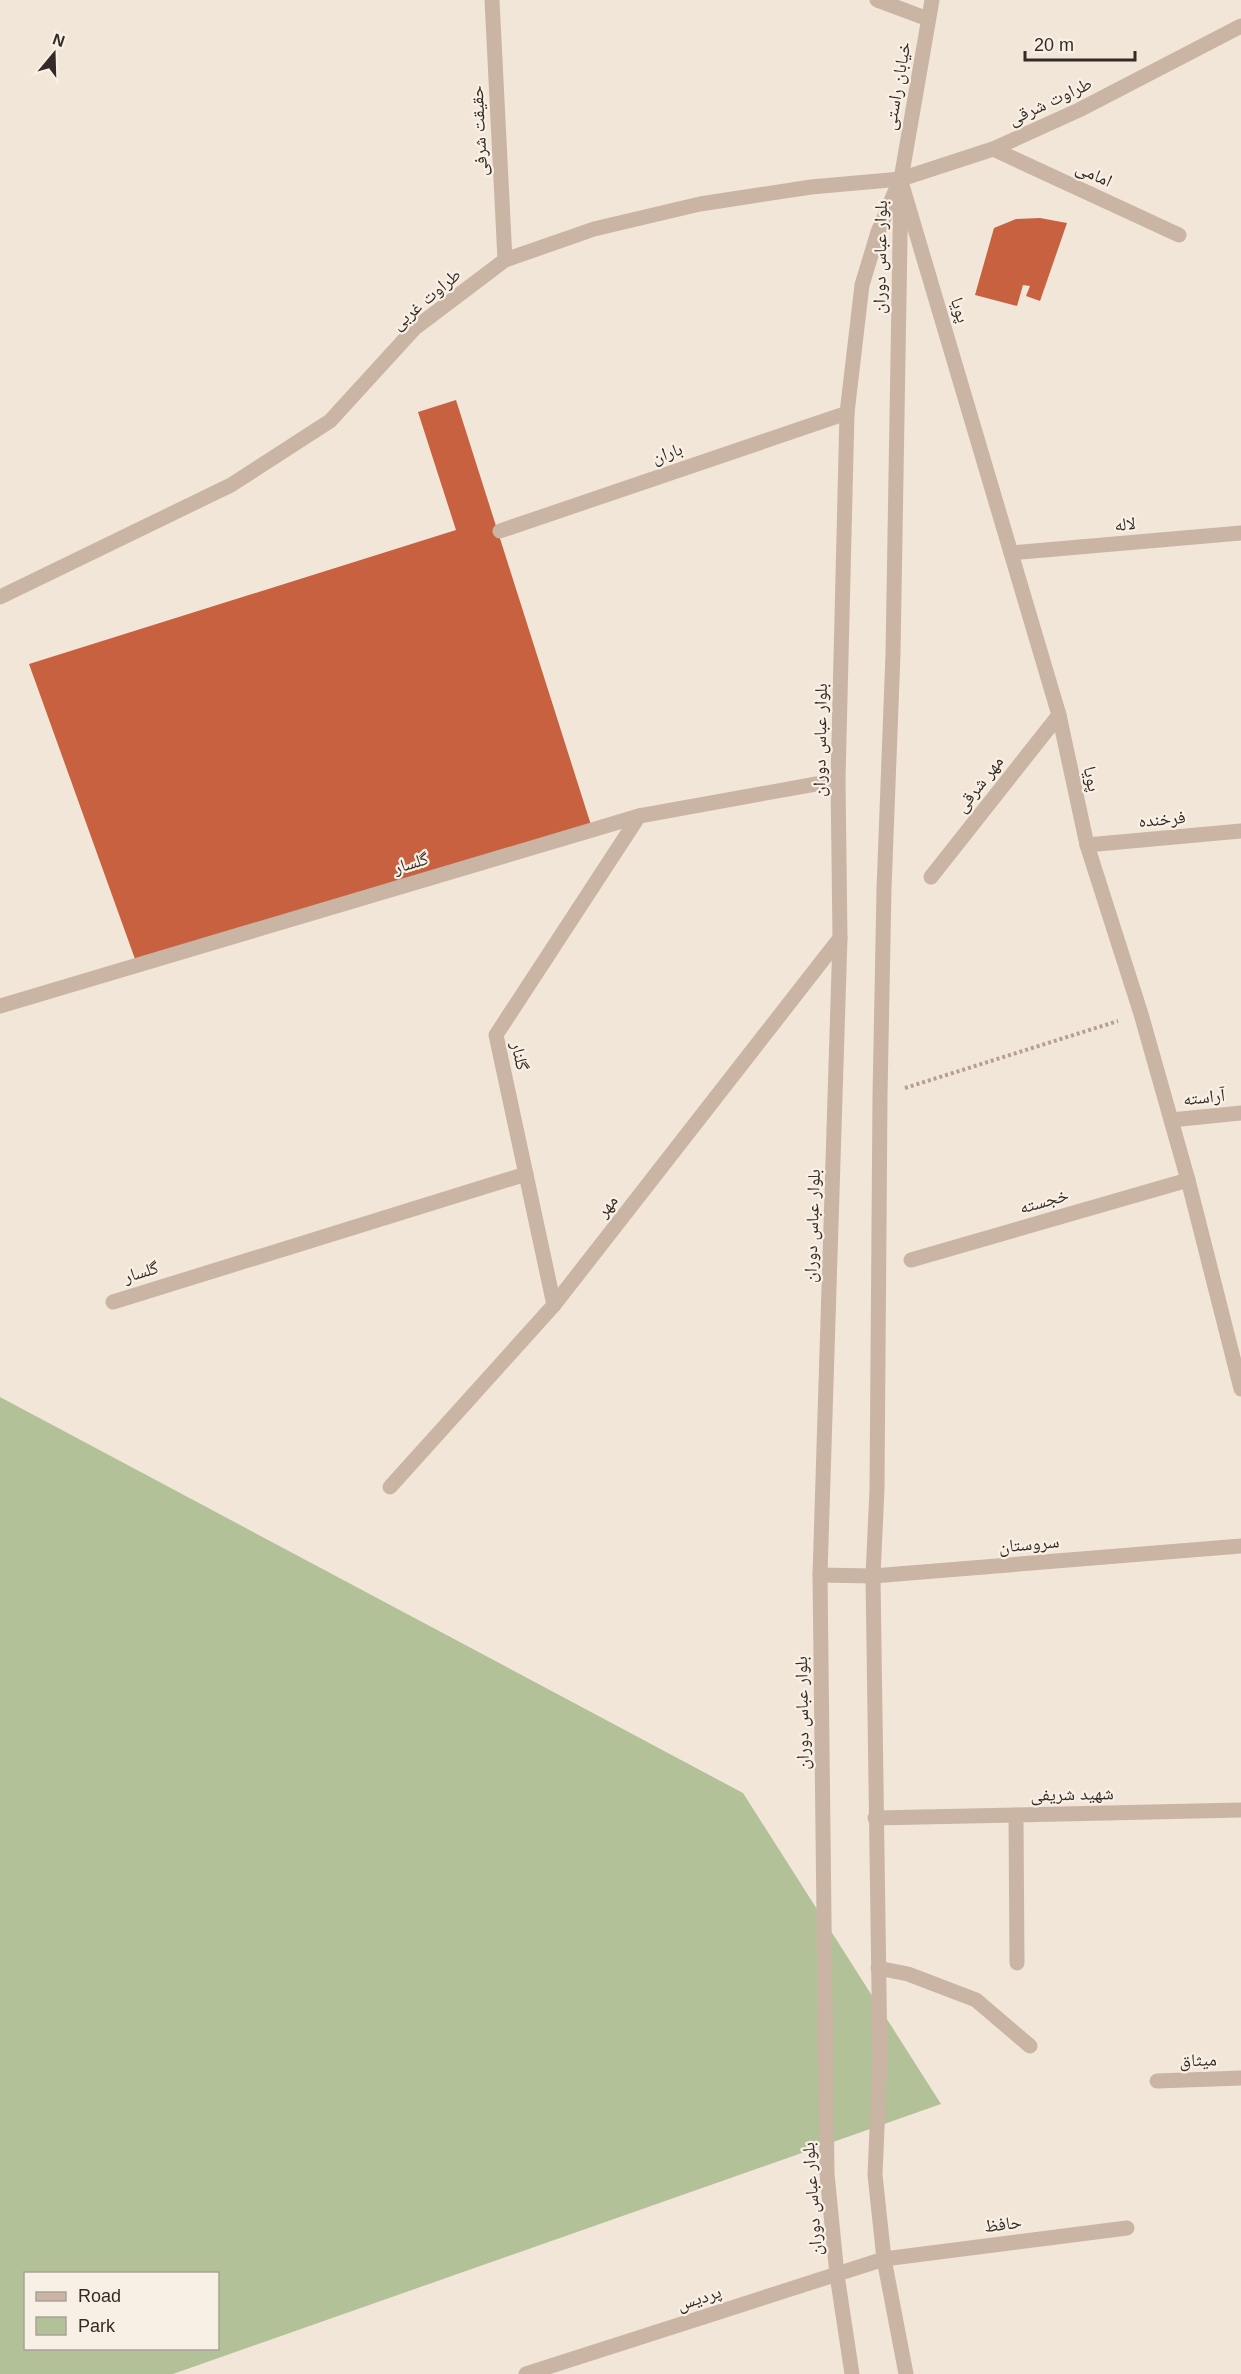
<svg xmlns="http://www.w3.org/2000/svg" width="1241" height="2374" viewBox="0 0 1241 2374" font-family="Arial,'Noto Naskh Arabic',sans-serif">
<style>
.green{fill:#b3c199;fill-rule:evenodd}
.building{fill:#c86140}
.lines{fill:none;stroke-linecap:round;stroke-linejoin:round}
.path{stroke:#b59f8f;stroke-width:4;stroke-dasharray:3 3;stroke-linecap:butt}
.minor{stroke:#cab5a5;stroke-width:15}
.tertiary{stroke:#cab5a5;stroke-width:15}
.labels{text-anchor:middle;stroke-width:4.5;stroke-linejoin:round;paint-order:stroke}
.street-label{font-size:18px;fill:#352b26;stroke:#f9f0e5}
</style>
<rect width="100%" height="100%" fill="#f2e6d9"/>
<!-- green -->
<path class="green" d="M0,1397L743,1793L941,2104L173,2374H0ZM26,2274H218V2348H26Z"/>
<!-- building -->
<g class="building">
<path d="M1040,218L1067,223L1040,301L1026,296L1030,286L1023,285L1017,306L975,295L994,228L1016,219Z"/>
<path d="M456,400L591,825L135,959L29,664L456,530L418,412Z"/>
</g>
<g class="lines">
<!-- path -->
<path class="path" d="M905,1088L1118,1021"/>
<!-- minor -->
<g class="minor">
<path d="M492,0L505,260"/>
<path d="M877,0L928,19"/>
<path d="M993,149L1179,235"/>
<path d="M902,185L1059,715L1087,845L1141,1014L1188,1180L1241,1389"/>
<path d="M500,531L847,413"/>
<path d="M1011,553L1241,533"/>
<path d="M0,597L231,485L330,421L415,328L505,260L594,229L700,204L811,187L901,179L993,149L1079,110L1241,26"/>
<path d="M1087,845L1241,831"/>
<path d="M931,877L1059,715"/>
<path d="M0,1006L639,816L838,780"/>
<path d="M1171,1120L1241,1113"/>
<path d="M911,1260L1188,1180"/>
<path d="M113,1302L526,1174"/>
<path d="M554,1305L496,1035L639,816"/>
<path d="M390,1487L554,1305L840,938"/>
<path d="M875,1818L1016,1815"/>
<path d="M1017,1963L1016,1815L1241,1810"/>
<path d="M878,1968L908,1974L976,2000L1030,2046"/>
<path d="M1157,2081L1241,2078"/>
<path d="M884,2259L1127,2228"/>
</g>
<!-- tertiary -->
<g class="tertiary">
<path d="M820,1575L873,1576L1241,1546"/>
<path d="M526,2374L884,2259"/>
<path d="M852,2374L837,2275L827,2174L820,1575L840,938L838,780L847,413L862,285L878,232L897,187"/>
<path d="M906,2374L884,2259L875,2175L880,2059L873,1576L877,1489L880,1096L884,889L893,654L901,179L932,0"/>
</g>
</g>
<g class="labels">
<!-- street labels -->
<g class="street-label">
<text transform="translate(897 86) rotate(-80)" y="6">خیابان راستی</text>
<text transform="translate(1050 101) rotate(-25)" y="6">طراوت شرقی</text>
<text transform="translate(479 131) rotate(-93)" y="6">حقیقت شرفی</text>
<text transform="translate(1094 174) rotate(25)" y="6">امامی</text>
<text transform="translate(880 257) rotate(-89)" y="6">بلوار عباس دوران</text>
<text transform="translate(426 299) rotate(-40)" y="6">طراوت غربی</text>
<text transform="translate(960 310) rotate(73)" y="6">پویا</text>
<text transform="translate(667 453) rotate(-19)" y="6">باران</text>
<text transform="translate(1125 524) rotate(-5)" y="6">لاله</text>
<text transform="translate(820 740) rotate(-89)" y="6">بلوار عباس دوران</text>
<text transform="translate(1092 779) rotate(78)" y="6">پویا</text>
<text transform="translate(979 784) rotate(-52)" y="6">مهر شرقی</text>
<text transform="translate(1162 819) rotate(-5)" y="6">فرخنده</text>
<text transform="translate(411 863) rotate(-17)" y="6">گلسار</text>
<text transform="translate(520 1056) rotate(78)" y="6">گلنار</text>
<text transform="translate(1204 1097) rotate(-6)" y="6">آراسته</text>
<text transform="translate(1044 1201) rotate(-16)" y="6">خجسته</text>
<text transform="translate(607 1206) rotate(-52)" y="6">مهر</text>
<text transform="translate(812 1226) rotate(-88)" y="6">بلوار عباس دوران</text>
<text transform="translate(141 1272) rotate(-17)" y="6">گلسار</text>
<text transform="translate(1029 1544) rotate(-5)" y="6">سروستان</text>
<text transform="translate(802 1713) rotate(-91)" y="6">بلوار عباس دوران</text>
<text transform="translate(1072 1794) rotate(-1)" y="6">شهید شریفی</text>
<text transform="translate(1198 2060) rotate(-2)" y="6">میثاق</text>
<text transform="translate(812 2199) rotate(-94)" y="6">بلوار عباس دوران</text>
<text transform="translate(1003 2224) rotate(-7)" y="6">حافظ</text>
<text transform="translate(699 2298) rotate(-18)" y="6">پردیس</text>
</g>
</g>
<!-- legend -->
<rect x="24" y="2272" width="195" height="78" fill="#f9f0e5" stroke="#aba199" stroke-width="1.5"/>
<rect x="36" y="2292" width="30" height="9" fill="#cab5a5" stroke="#aba199" stroke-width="1.5"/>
<text x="78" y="2302" font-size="18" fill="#352b26">Road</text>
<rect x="36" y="2317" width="30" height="18" fill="#b3c199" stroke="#aba199" stroke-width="1.5"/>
<text x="78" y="2332" font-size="18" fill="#352b26">Park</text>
<!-- north arrow -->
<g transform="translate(54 54) rotate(19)" stroke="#f9f0e5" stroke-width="4.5" paint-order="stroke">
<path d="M0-4.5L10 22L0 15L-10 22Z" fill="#352b26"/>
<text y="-9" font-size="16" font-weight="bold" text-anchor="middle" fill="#352b26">N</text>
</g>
<!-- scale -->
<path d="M1025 51v9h110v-9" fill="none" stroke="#352b26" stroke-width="3"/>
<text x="1034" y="51" font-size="18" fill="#352b26" stroke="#f9f0e5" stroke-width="4.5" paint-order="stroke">20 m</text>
</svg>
